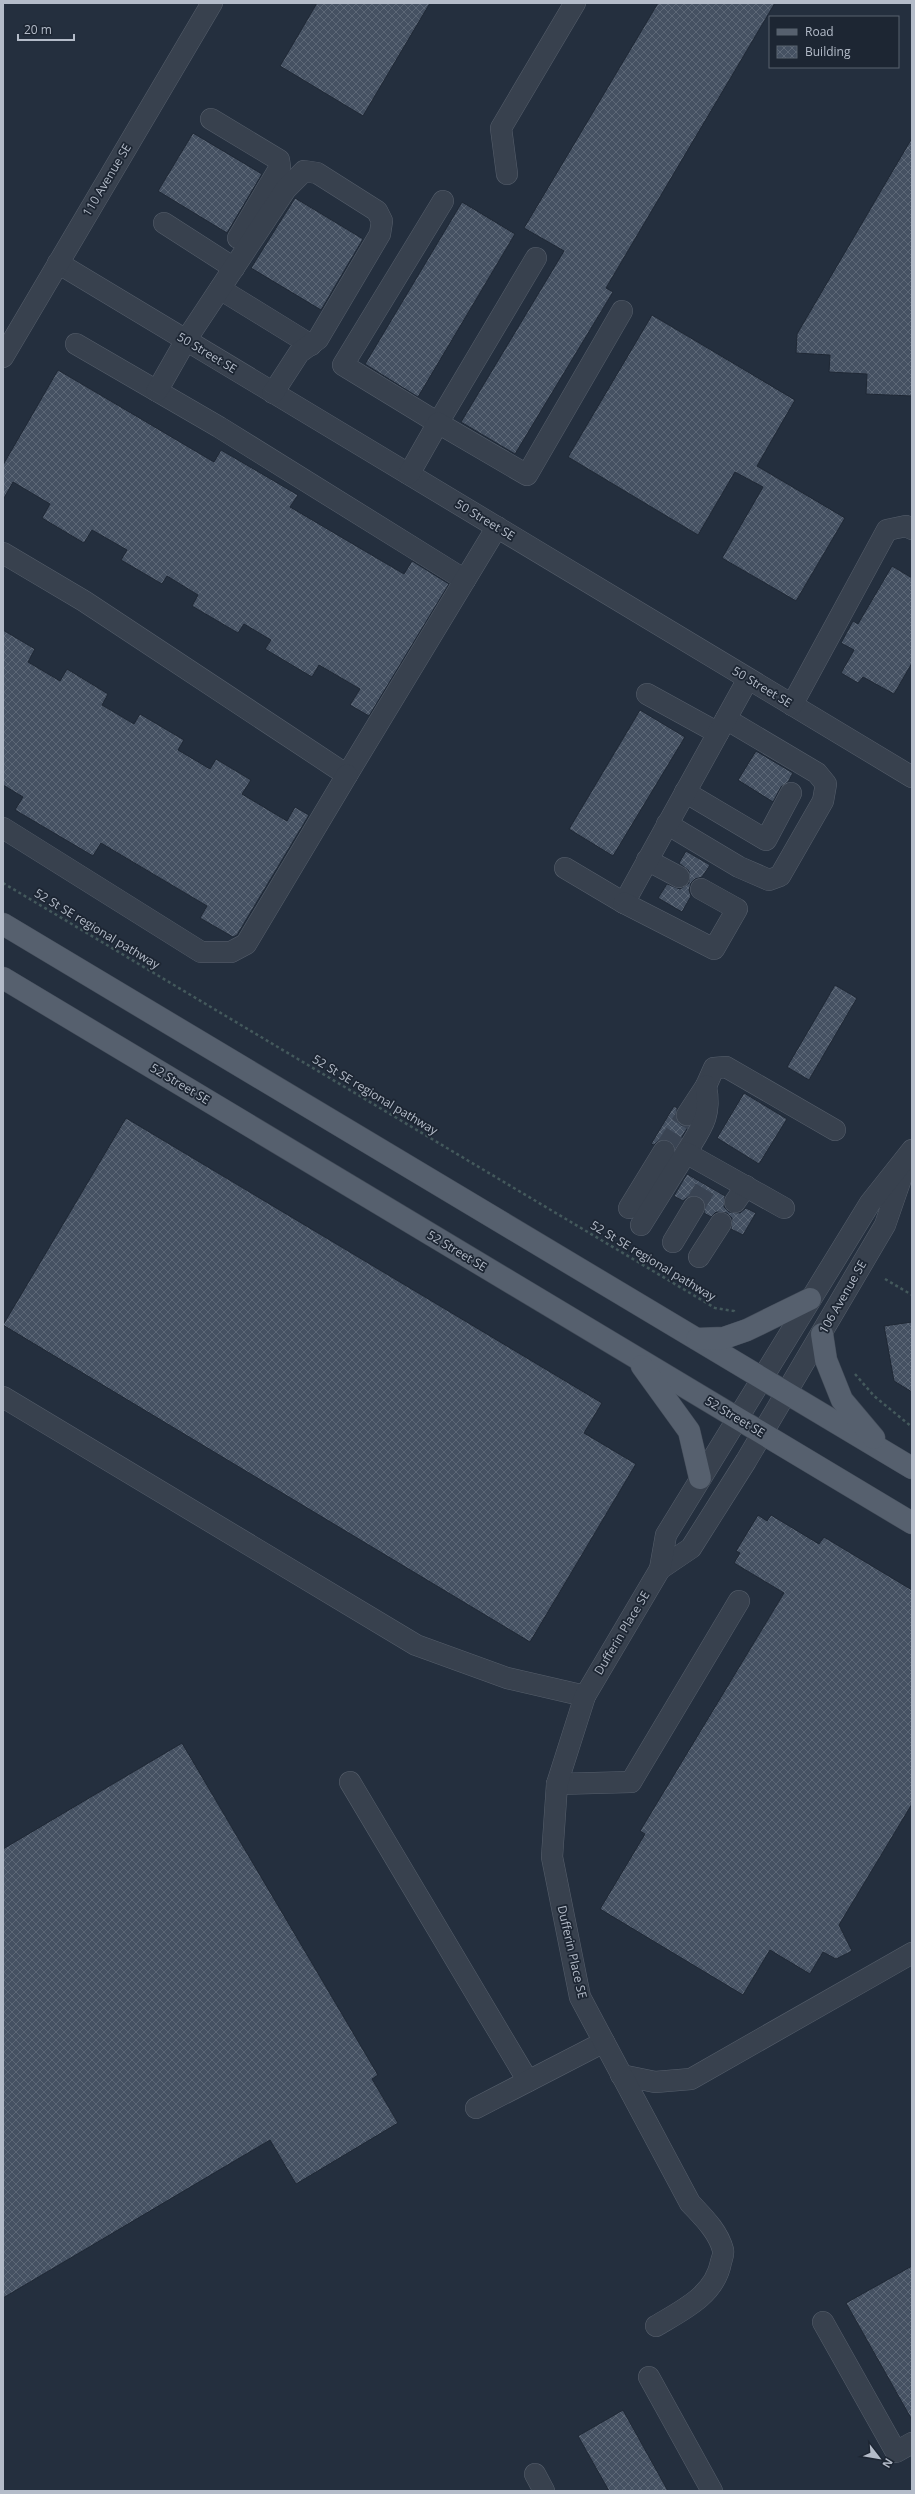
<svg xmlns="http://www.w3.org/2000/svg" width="915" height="2494" viewBox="0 0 915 2494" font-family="'Open Sans',sans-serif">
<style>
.building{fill:url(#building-cross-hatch);stroke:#1f2835}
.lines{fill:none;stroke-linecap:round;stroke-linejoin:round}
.minor-tunnel{stroke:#3a4453;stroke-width:21;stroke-dasharray:21 10;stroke-linecap:butt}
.minor-casing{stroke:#565f6c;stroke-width:22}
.major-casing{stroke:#414a57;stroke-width:23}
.path{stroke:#44595c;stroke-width:2.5;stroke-dasharray:3 3;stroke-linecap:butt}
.minor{stroke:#38414e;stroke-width:21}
.major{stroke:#56606e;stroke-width:22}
.labels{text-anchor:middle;stroke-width:3.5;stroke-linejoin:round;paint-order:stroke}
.street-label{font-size:12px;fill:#b4bcc9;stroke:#1d2633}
</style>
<defs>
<pattern id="building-cross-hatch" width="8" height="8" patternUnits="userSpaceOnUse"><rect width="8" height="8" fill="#455162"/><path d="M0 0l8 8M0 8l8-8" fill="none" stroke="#5d6877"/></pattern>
</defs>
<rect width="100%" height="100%" fill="#242f3e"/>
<!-- building -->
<g class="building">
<path d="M317,3H430L363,116L280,66Z"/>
<path d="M658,3H775L606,288L613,292L515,454L461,422L564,251L524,228Z"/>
<path d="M193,133L262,174L227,233L158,191Z"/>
<path d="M912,138V396L866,394L867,374L829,372L830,355L796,353L797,334Z"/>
<path d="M295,198L363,239L321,310L251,268Z"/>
<path d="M462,202L515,234L418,397L365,364Z"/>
<path d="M652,315L795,400L757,466L845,518L796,601L722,558L763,487L735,472L698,535L568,457Z"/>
<path d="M58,370L214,462L221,450L298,495L290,507L404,574L412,561L449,584L369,716L350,705L360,689L319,665L312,677L265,649L271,640L244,624L238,633L192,606L198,595L167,576L162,584L121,560L127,550L92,530L84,543L42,518L50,504L13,482L3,500V465Z"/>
<path d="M892,566L912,578V663L894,694L863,677L858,683L841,673L854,650L841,643L853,621L858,624Z"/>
<path d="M3,630L35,649L28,662L60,681L67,669L108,694L102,705L134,724L140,714L184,740L178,750L210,769L216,759L251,780L242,794L287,821L295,807L309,815L237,935L233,937L200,918L207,906L101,843L93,856L15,810L23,797L3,785Z"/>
<path d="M640,710L685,737L613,856L569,829Z"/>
<path d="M756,751L793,773L788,782L781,787L773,802L738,780Z"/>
<path d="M686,851L710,865L702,877L695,879L691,883L689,890L691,896L682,912L658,898L667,884L680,889L689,883V871L679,863Z"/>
<path d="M835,985L857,998L809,1080L787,1067Z"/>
<path d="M744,1093L787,1119L759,1164L717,1138Z"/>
<path d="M674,1106L677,1108V1121L681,1125L688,1127L675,1148L671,1141L665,1139L659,1140L654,1145L651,1144Z"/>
<path d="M126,1118L602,1403L584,1433L636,1464L530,1642L3,1325Z"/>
<path d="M687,1174L725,1196L724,1207L729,1212L740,1213L746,1208L756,1213L743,1235L731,1229L732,1218L727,1213L716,1212L711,1217L704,1213L705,1202L700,1197L689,1196L683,1201L674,1196Z"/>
<path d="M912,1322V1392L894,1381L884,1326Z"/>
<path d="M758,1515L767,1521L771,1515L819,1544L824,1537L912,1590V1804L839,1925L852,1951L836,1959L823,1952L810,1974L770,1950L743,1995L600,1909L645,1834L640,1831L784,1593L734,1563L740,1553L736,1551Z"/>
<path d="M182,1743L378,2075L372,2079L398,2123L296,2184L270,2140L3,2298V1849Z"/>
<path d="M912,2266V2420L846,2303Z"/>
<path d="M623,2410L668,2491H609L578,2436Z"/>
</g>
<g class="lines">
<!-- minor-tunnel -->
<g class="minor-tunnel">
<path d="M664,1151L687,1115"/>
<path d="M694,1207L707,1185"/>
</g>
<defs>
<g id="minor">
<path d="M211,119L279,160L280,167L238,238"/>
<path d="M507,174L501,128L575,3"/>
<path d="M443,201L343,365L438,423L536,258"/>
<path d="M164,223L234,268"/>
<path d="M58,263L912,777"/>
<path d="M220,289L311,345"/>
<path d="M76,344L219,427L465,580"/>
<path d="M3,357L212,3"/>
<path d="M157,391L186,340L286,189L304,171L317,173L377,211L382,221L380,234L318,339L299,353L273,393"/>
<path d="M409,474L438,423L527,475L622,311"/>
<path d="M3,553L84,601L347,775L497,527"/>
<path d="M647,694L718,733"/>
<path d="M792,705L887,530L906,526L912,529"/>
<path d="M685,792L766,840L791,793"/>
<path d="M667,824L739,867L769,880L780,876L823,801L826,784L817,773L726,719"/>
<path d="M3,828L201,952H231L246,944L347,775"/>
<path d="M647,860L679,877"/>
<path d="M565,868L624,903L748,679"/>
<path d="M624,903L714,949L737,909L701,889"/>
<path d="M687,1115L706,1086L714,1068L726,1067L835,1130"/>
<path d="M686,1153C701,1128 712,1117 706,1086"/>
<path d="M735,1202L746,1186"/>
<path d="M629,1208L664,1151"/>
<path d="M641,1225L686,1153L784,1208"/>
<path d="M673,1242L694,1207"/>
<path d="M699,1257L721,1223"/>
<path d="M3,1397L416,1645L507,1678L585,1696"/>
<path d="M660,1569L691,1548L746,1461L885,1225L905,1167"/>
<path d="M350,1782L528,2081"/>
<path d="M557,1784L631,1782L739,1601"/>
<path d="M621,2075L655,2082L691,2079L912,1953"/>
<path d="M476,2108L604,2042"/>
<path d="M823,2322L896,2452L912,2443"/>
<path d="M656,2326C683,2310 715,2295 721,2262C722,2258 724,2254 723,2250C718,2231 703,2217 690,2203L580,1997L552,1857L557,1784L585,1696L660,1569L666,1535L870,1203L912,1150"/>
<path d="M649,2377L712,2491"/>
<path d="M535,2474L544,2491"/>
</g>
<g id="major">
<path d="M3,924L912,1468"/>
<path d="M3,978L912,1523"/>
<path d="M822,1334L826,1360L842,1400L874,1438"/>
<path d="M697,1339L724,1338L747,1330L810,1299"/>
<path d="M642,1366L689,1431L700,1478"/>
</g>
</defs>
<!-- minor casing -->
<use href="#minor" class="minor-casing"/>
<!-- major casing -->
<use href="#major" class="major-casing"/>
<!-- path -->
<g class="path">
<path d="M3,883L715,1308L734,1311L735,1314"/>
<path d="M885,1279L912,1295"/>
<path d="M855,1374L874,1396L912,1427"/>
</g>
<!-- minor -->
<use href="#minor" class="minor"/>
<!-- major -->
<use href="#major" class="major"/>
</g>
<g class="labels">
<!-- street labels -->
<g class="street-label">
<text transform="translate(107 180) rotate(-59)" y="4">110 Avenue SE</text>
<text transform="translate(207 353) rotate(31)" y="4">50 Street SE</text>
<text transform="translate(485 520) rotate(31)" y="4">50 Street SE</text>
<text transform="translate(762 687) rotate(31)" y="4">50 Street SE</text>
<text transform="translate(97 929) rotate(31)" y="4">52 St SE regional pathway</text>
<text transform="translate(180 1084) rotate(31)" y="4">52 Street SE</text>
<text transform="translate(375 1095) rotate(31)" y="4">52 St SE regional pathway</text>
<text transform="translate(457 1251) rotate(31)" y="4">52 Street SE</text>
<text transform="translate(653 1261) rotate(31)" y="4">52 St SE regional pathway</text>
<text transform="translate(843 1297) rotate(-60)" y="4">106 Avenue SE</text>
<text transform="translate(735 1417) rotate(31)" y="4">52 Street SE</text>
<text transform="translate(622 1633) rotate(-59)" y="4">Dufferin Place SE</text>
<text transform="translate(572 1952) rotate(77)" y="4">Dufferin Place SE</text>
</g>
</g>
<!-- border -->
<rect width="915" height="2494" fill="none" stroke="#b4bcc9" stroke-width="8"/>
<!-- legend -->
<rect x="769" y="16" width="130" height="52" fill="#1d2633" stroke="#59626f"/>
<rect x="777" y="29" width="20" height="6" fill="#56606e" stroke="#59626f"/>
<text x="805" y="36" font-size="12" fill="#b4bcc9">Road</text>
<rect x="777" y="46" width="20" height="12" fill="url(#building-cross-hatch)" stroke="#59626f"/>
<text x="805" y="56" font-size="12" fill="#b4bcc9">Building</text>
<!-- north arrow -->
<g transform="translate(879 2458) rotate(121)" stroke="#1d2633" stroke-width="3" paint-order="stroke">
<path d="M0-3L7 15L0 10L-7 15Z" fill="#b4bcc9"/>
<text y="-6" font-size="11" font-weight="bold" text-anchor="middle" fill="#b4bcc9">N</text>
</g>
<!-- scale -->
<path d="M18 34v6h56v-6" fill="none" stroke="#b4bcc9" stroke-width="2"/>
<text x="24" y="34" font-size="12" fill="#b4bcc9" stroke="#1d2633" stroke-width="3" paint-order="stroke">20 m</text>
</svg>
